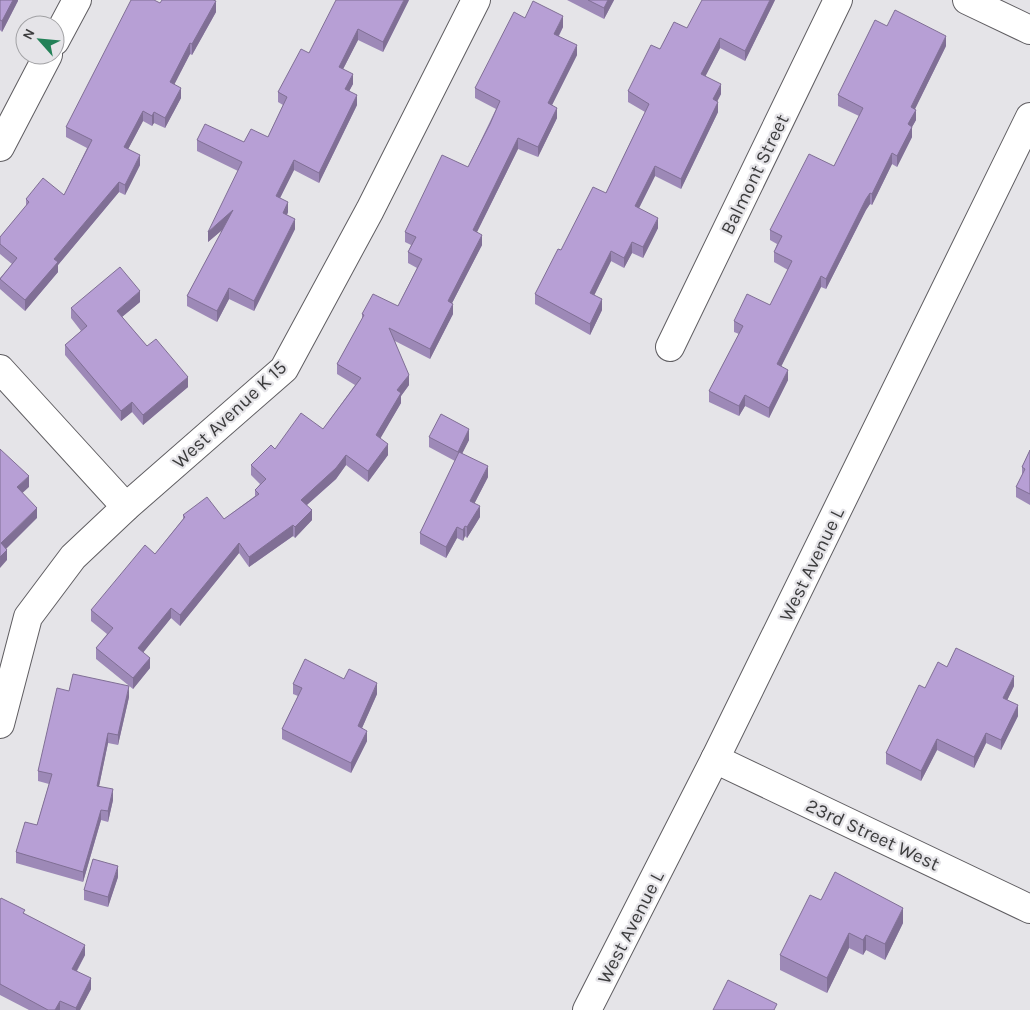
<svg xmlns="http://www.w3.org/2000/svg" width="1030" height="1010" viewBox="0 0 1030 1010" font-family="Karla,sans-serif">
<style>
.lines{fill:none;stroke-linecap:round;stroke-linejoin:round}
.minor-casing{stroke:#5f5d61;stroke-width:30}
.major-casing{stroke:#5f5d61;stroke-width:30}
.minor{stroke:#fff;stroke-width:28}
.major{stroke:#fff;stroke-width:28}
.wall{fill:#9d89b7}
.shaded-wall{fill:#806f95}
.building{fill:#b79fd5;stroke:#806f95}
.labels{text-anchor:middle;stroke-width:4.5;stroke-linejoin:round;paint-order:stroke}
.street-label{font-size:19px;fill:#3c3c3d;stroke:#e5e4e8}
</style>
<rect width="100%" height="100%" fill="#e5e4e8"/>
<g class="lines">
<defs>
<g id="minor">
<path d="M967,0L1030,30"/>
<path d="M55,41L77,0"/>
<path d="M0,147L48,55"/>
<path d="M670,347L838,0"/>
<path d="M0,369L126,507"/>
<path d="M0,724L28,617L73,557L126,507L284,369L370,210L476,0"/>
<path d="M715,759L1030,909"/>
</g>
<path id="major" d="M587,1010L715,759L1030,117"/>
</defs>
<!-- minor casing -->
<use href="#minor" class="minor-casing"/>
<!-- major casing -->
<use href="#major" class="major-casing"/>
<!-- minor -->
<use href="#minor" class="minor"/>
<!-- major -->
<use href="#major" class="major"/>
</g>
<!-- wall -->
<g class="wall">
<path d="M0,0H18L2,32L0,30Z"/>
<path d="M409,0L383,52L358,40L343,69L353,84L349,91L357,105L319,183L294,170L280,198L288,212L287,215L295,229L254,311L229,299L217,322L187,306V296L223,229L208,242L238,171L197,151V140L244,142L268,137L283,105L278,102V92L309,53Z"/>
<path d="M567,0H614L604,19Z"/>
<path d="M775,0L745,61L720,48L705,76L721,94L717,101L718,112L681,189L655,176L639,208L658,228L643,258L632,253L624,268L611,261L594,295L602,310L590,335L535,304V294L561,250L606,193L645,112L628,102V91L660,49L687,28Z"/>
<path d="M215,1L216,12L192,55L190,54L174,84L181,98L165,128L154,123L152,126L143,121L128,149L140,165L125,195L119,192L58,265V272L25,311L0,289V278L12,264L0,254V237L26,206V199L64,195L87,148L66,137V127L160,3Z"/>
<path d="M525,18L563,27L559,36L577,55L552,105L557,118L538,157L518,149L477,232L482,245L452,303L453,314L430,359L395,341L409,385L401,396V403L380,438L388,455L368,482L346,465L336,479L307,505L312,520L295,538L293,536L249,567L239,553L180,626L171,618L143,652L150,668L133,689L96,659V648L107,634L91,621V610L155,554L183,519V515L224,519L255,496V490L260,484L251,475V465L275,449L323,429L355,385L337,374V364L362,319V314L398,306L417,268L408,263V252L411,245L405,242V232L468,167L496,109L475,98V88Z"/>
<path d="M946,46L915,109L916,120L912,127V137L897,167L892,164L872,205L870,204L866,210L826,289L821,287L781,366L788,380L769,418L745,406L739,416L709,402V391L739,334L734,332V321L770,305L788,270L774,262V252L777,244L770,240V230L834,166L859,116L838,106V95Z"/>
<path d="M140,302L122,317L147,346L188,387L143,425L132,412L121,421L65,355V345L81,331L71,318V308Z"/>
<path d="M429,437L469,440L462,453L488,477L474,504L480,517L467,538L465,536L463,541L457,538L446,558L420,544V533L455,461L429,447Z"/>
<path d="M1030,450V505L1016,497V487L1022,475V467Z"/>
<path d="M947,667L1014,686L1007,700L1018,716L1001,750L986,743L974,768L937,750L921,781L886,764V753L925,688Z"/>
<path d="M344,679L377,694L362,728L367,741L351,773L282,739V729L298,696L293,694V684Z"/>
<path d="M69,691L129,697L118,745L108,743L99,786L113,800L108,822L101,820L83,882L16,863V852L37,825L49,784L38,781V771Z"/>
<path d="M118,877L108,907L84,900V890Z"/>
<path d="M0,900L25,914L85,955L77,971L91,989L80,1010H29L0,995Z"/>
<path d="M821,900L903,923L885,960L866,950L863,955L849,948L827,993L780,970V955Z"/>
</g>
<!-- shaded-wall -->
<g class="shaded-wall">
<path d="M13,0H18V1L2,32V21Z"/>
<path d="M404,0H409L383,52V42Z"/>
<path d="M608,0H614L604,19V8Z"/>
<path d="M770,0H775L745,61V51Z"/>
<path d="M216,1V12L192,55V44Z"/>
<path d="M563,16V27L554,44V34Z"/>
<path d="M358,29V40L339,77V67Z"/>
<path d="M946,36V46L911,117V107Z"/>
<path d="M720,38V48L701,85V74Z"/>
<path d="M190,43V54L170,93V82Z"/>
<path d="M577,45V55L548,113V103Z"/>
<path d="M353,74V84L345,99V89Z"/>
<path d="M721,84V94L713,110V99Z"/>
<path d="M181,88V98L165,128V118Z"/>
<path d="M357,95V105L319,183V173Z"/>
<path d="M718,102V112L681,189V179Z"/>
<path d="M557,108V118L538,157V147Z"/>
<path d="M916,110V120L912,127V137L897,167V156L908,124Z"/>
<path d="M143,111V121L124,157V147Z"/>
<path d="M154,112V123L152,126V116Z"/>
<path d="M518,138V149L473,240V230Z"/>
<path d="M892,153V164L872,205V194Z"/>
<path d="M140,155V165L125,195V185Z"/>
<path d="M294,160V170L276,206V196Z"/>
<path d="M655,166V176L635,216V206Z"/>
<path d="M119,182V192L58,265V272L25,311V300L54,259Z"/>
<path d="M870,193V204L866,210L826,289V279L866,199Z"/>
<path d="M288,202V212L283,223V213Z"/>
<path d="M233,210V221L208,242V232Z"/>
<path d="M658,218V228L643,258V247Z"/>
<path d="M295,219V229L254,311V301Z"/>
<path d="M482,235V245L448,311V301Z"/>
<path d="M632,242V253L624,268V258Z"/>
<path d="M611,251V261L590,304V293Z"/>
<path d="M821,276V287L777,375V364Z"/>
<path d="M229,288V299L217,322V311Z"/>
<path d="M140,291V302L117,321V311Z"/>
<path d="M602,299V310L590,335V324Z"/>
<path d="M453,304V314L430,359V349Z"/>
<path d="M788,370V380L769,418V408Z"/>
<path d="M409,375V385L401,396V403L376,446V435L397,390Z"/>
<path d="M188,377V387L143,425V415Z"/>
<path d="M745,395V406L739,416V406Z"/>
<path d="M132,402V412L121,421V411Z"/>
<path d="M469,429V440L458,462V452Z"/>
<path d="M388,444V455L368,482V471Z"/>
<path d="M346,455V465L336,479L301,510V500Z"/>
<path d="M488,466V477L470,512V501Z"/>
<path d="M29,476V487L17,498V487Z"/>
<path d="M480,506V517L467,538V527Z"/>
<path d="M37,508V518L1,554V543Z"/>
<path d="M312,510V520L295,538V527Z"/>
<path d="M293,525V536L249,567V557Z"/>
<path d="M465,526V536L463,541V530Z"/>
<path d="M457,527V538L446,558V547Z"/>
<path d="M239,543V553L180,626V615Z"/>
<path d="M7,550V560L0,568V557Z"/>
<path d="M171,608V618L138,659V648Z"/>
<path d="M150,658V668L133,689V678Z"/>
<path d="M1014,676V686L1003,709V698Z"/>
<path d="M377,683V694L358,737V726Z"/>
<path d="M129,686V697L118,745V735Z"/>
<path d="M1018,705V716L1001,750V740Z"/>
<path d="M367,731V741L351,773V763Z"/>
<path d="M108,733V743L97,796V786Z"/>
<path d="M986,733V743L974,768V757Z"/>
<path d="M937,739V750L921,781V771Z"/>
<path d="M113,789V800L108,822V811Z"/>
<path d="M101,810V820L83,882V872Z"/>
<path d="M118,866V877L108,907V897Z"/>
<path d="M903,908V923L885,960V944Z"/>
<path d="M849,933V948L827,993V978Z"/>
<path d="M866,935V950L863,955V940Z"/>
<path d="M85,945V955L72,979V969Z"/>
<path d="M91,978V989L80,1010H76V1008Z"/>
<path d="M60,1001V1010H55Z"/>
</g>
<!-- building -->
<g class="building">
<path d="M0,0H13L2,21L0,20Z"/>
<path d="M131,0H154L160,3L162,0H213L216,1L192,44L190,43L170,82L181,88L165,118L154,112L152,116L143,111L124,147L140,155L125,185L119,182L54,259L58,262L25,300L0,279L17,258L0,244V237L29,202L26,199L43,178L64,195L92,140L66,127Z"/>
<path d="M336,0H404L383,42L358,29L339,67L353,74L345,89L357,95L319,173L294,160L276,196L288,202L283,213L295,219L254,301L229,288L217,311L187,296L233,210L208,232L242,162L197,140L205,124L244,142L251,129L268,137L287,97L278,92L301,49L309,53Z"/>
<path d="M588,0H608L604,8Z"/>
<path d="M702,0H770L745,51L720,38L701,74L721,84L713,99L718,102L681,179L655,166L635,206L658,218L643,247L632,242L624,258L611,251L590,293L602,299L590,324L535,294L558,249L561,250L593,187L606,193L649,104L628,91L651,45L660,49L674,22L687,28Z"/>
<path d="M533,1L563,16L554,34L577,45L548,103L557,108L538,147L518,138L473,230L482,235L448,301L453,304L430,349L389,328L409,375L397,390L401,393L376,435L388,444L368,471L346,455L336,468L301,500L312,510L295,527L293,525L249,557L239,543L180,615L171,608L138,648L150,658L133,678L96,648L113,628L91,610L145,545L155,554L185,517L183,515L207,497L224,519L259,494L255,490L266,479L251,465L271,445L275,449L301,413L323,429L361,378L337,364L364,315L362,314L373,294L398,306L422,259L408,252L416,237L405,232L442,155L468,167L490,124L500,101L475,88L514,12L525,18Z"/>
<path d="M895,10L946,36L911,107L916,110L908,124L912,127L897,156L892,153L872,194L870,193L866,199L826,279L821,276L777,364L788,370L769,408L745,395L739,406L709,391L743,326L734,321L747,294L770,305L792,261L774,252L782,236L770,230L809,154L834,166L863,108L838,95L875,20L887,26Z"/>
<path d="M120,267L140,291L117,311L147,346L156,339L188,377L143,415L132,402L121,411L65,345L87,326L71,308Z"/>
<path d="M441,414L469,429L458,452L429,437Z"/>
<path d="M0,449L29,476L17,487L37,508L1,543L7,550L0,557Z"/>
<path d="M1030,450V494L1016,487L1025,469L1022,467Z"/>
<path d="M459,452L488,466L470,501L480,506L467,527L465,526L463,530L457,527L446,547L420,533Z"/>
<path d="M956,648L1014,676L1003,698L1018,705L1001,740L986,733L974,757L937,739L921,771L886,753L919,685L925,688L938,662L947,667Z"/>
<path d="M305,659L344,679L349,669L377,683L358,726L367,731L351,763L282,729L302,688L293,684Z"/>
<path d="M73,674L129,686L118,735L108,733L97,786L113,789L108,811L101,810L83,872L16,852L25,822L37,825L52,774L38,771L57,688L69,691Z"/>
<path d="M93,859L118,866L108,897L84,890Z"/>
<path d="M835,872L903,908L885,944L866,935L863,940L849,933L827,978L780,955L810,895L821,900Z"/>
<path d="M1,898L25,910L23,913L85,945L72,969L91,978L76,1008L60,1001L55,1010H48L0,984V900Z"/>
<path d="M728,980L777,1004L774,1010H713Z"/>
</g>
<g class="labels">
<!-- street labels -->
<g class="street-label">
<text transform="translate(754 174) rotate(-64)" y="7">Balmont Street</text>
<text transform="translate(229 414) rotate(-43)" y="7">West Avenue K 15</text>
<text transform="translate(811 564) rotate(-64)" y="7">West Avenue L</text>
<text transform="translate(873 834) rotate(25)" y="7">23rd Street West</text>
<text transform="translate(630 927) rotate(-63)" y="7">West Avenue L</text>
</g>
</g>
<!-- north arrow -->
<g transform="translate(40 40) rotate(297)"><circle r="24" fill="#e5e4e8" stroke="#a1a1a4"/>
<path d="M0-4L9 19L0 12L-9 19Z" fill="#238158"/>
<text y="-8" font-size="14" font-weight="bold" text-anchor="middle" fill="#3c3c3d">N</text>
</g>
</svg>
